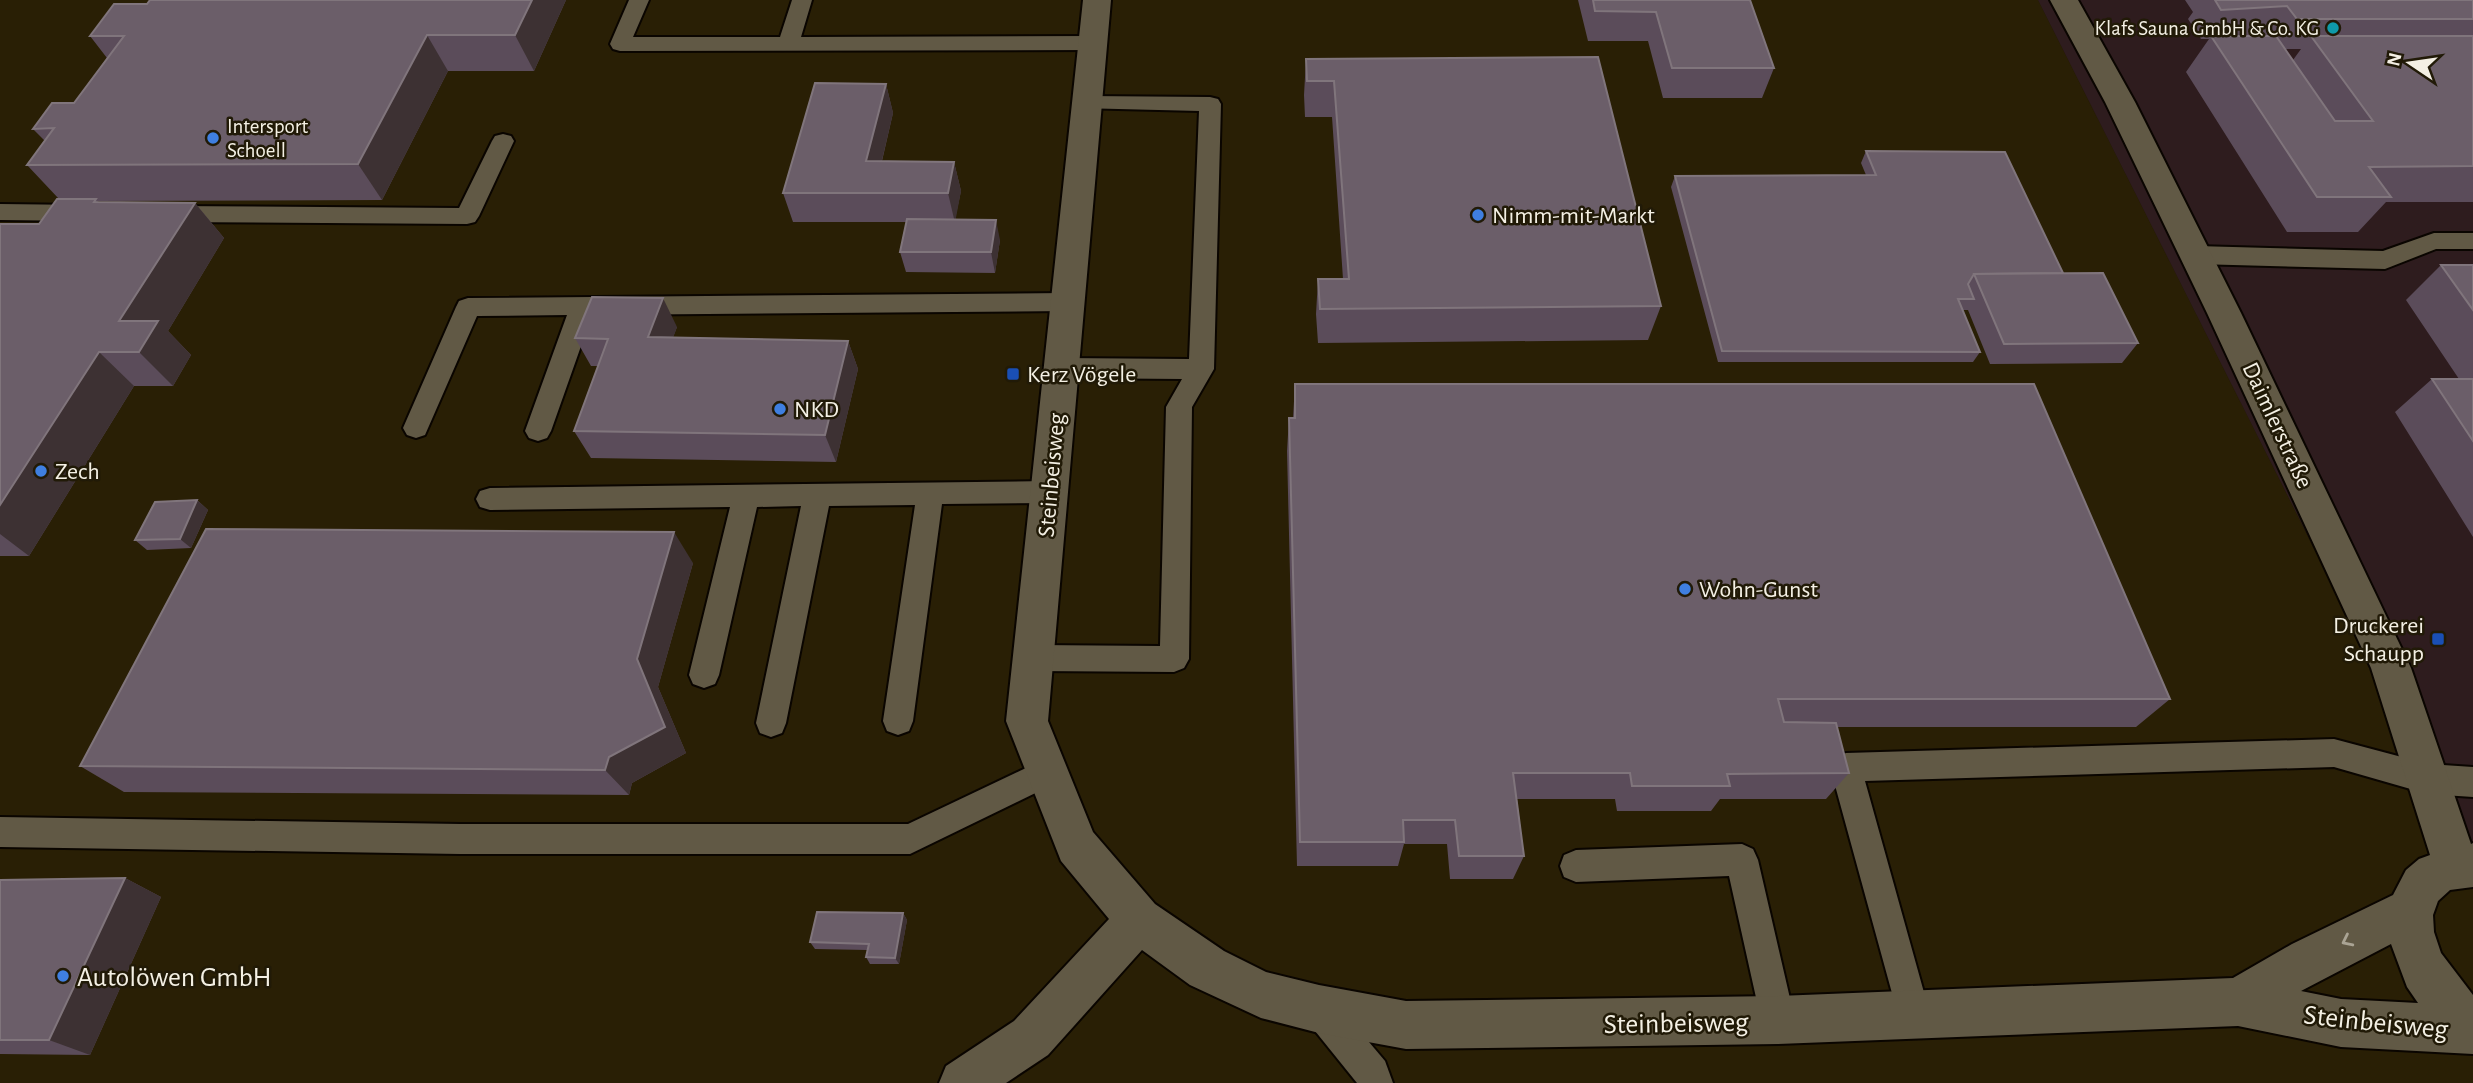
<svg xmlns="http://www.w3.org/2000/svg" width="2473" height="1083" viewBox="0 0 2473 1083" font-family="'Alegreya Sans',sans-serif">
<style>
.built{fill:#291f05}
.industrial{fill:#2e1c1e}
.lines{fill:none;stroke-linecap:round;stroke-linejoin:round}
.service-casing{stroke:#0a0500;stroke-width:4}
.minor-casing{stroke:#0a0500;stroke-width:4}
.service{fill:#615945;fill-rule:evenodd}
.minor{fill:#615945;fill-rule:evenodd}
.wall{fill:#5b4c5a;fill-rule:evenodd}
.shaded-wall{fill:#3d3133}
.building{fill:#6b5e69;stroke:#80757c;stroke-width:2}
.oneway{stroke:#aaa494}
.culture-dot{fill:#0f9aa8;stroke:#211a07;stroke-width:2.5}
.shop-dot{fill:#3f7fe0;stroke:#211a07;stroke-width:2.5}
.transit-dot{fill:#1a4fb4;stroke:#211a07;stroke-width:2.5}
.labels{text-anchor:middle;stroke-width:5;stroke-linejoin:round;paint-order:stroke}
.far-poi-label{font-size:21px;fill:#f4f0e4;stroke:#211a07;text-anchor:end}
.poi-label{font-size:24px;fill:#f4f0e4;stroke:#211a07;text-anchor:start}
.street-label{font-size:24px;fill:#f4f0e4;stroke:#211a07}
.near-poi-label{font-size:28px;fill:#f4f0e4;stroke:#211a07;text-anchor:start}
.near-street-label{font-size:28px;fill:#f4f0e4;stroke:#211a07}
</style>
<rect width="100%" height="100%" fill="#211a07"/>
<!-- built -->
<path class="built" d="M0,0H2038L2473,864V1083H0Z"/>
<!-- industrial -->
<path class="industrial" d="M2038,0H2473V864Z"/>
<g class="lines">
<defs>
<g id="service">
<path d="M629,0H649L633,37H780L792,0H812L801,37L1093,36L1100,38L1103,43L1100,48L1093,50L620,51L613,49L610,44Z"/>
<path d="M1086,96L1210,97L1218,99L1221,104L1214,369L1192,407L1189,659L1184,668L1174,672L1034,671L1024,667L1019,658L1024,649L1034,645L1160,646L1166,407L1182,379L1061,378L1052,375L1048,368L1052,361L1061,358L1189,359L1199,111L1078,108L1075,103L1078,98Z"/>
<path d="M503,134L511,136L514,141L479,216L475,222L467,224L167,222L159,220L155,214L159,208L167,206L459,208L492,141L495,136Z"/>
<path d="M0,204L85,205L93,207L97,213L93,219L85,221L0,220Z"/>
<path d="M2434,233H2473V249H2436L2385,269L2196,264L2188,261L2184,255L2188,249L2196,246L2383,251Z"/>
<path d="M1067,293L1076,296L1079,302L1076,308L1067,311L592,315L551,431L547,438L538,441L529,438L525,431L567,315L477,316L425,435L416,438L407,435L403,428L456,307L459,301L468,298Z"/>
<path d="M1049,481L1059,484L1063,492L1059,500L1049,503L942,504L913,721L909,731L898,735L887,731L883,721L915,505L829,506L786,723L782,733L771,737L760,733L756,723L801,506L757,507L719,675L715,684L704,688L693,684L689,675L730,507L490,510L480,507L476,499L480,491L490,488Z"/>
<path d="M2334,739L2428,764L2473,767V797L2428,794L2334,767L1865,781L1930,1014L1925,1026L1913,1031L1901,1026L1830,767L1835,757L1846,753Z"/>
<path d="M1047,758L1058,762L1063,772L1058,782L910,854H460L0,847V817L460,824H908Z"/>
<path d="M1742,844L1753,849L1758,860L1795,1020L1790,1032L1778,1037L1766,1032L1761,1020L1729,876L1576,882L1564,877L1560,866L1564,855L1576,850Z"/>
<path d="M1319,992L1331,997L1385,1061L1393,1083H1357L1307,1021L1302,1009L1307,997Z"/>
</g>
<path id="minor" d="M1083,0H1111L1048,721L1093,832L1155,904L1224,951L1266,972L1319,985L1406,1001L1778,996L2233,978L2292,944L2393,895L2406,870L2419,859L2430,855L2371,668L2207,313L2105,102L2050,0H2078L2135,102L2241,313L2411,668L2471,844L2473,843V887L2450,890L2438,901L2433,915L2434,932L2441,953L2473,995V1054L2341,1047L2238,1026L1778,1044L1406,1049L1319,1033L1261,1018L1190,985L1142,950L1048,1055L1006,1083H939L946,1066L1014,1021L1109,919L1061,861L1006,721ZM2391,944L2407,987L2418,1003L2341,999L2301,991Z"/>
</defs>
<!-- service casing -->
<use href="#service" class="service-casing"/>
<!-- minor casing -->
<use href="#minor" class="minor-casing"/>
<!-- service -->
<use href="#service" class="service"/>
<!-- minor -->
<use href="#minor" class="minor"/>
</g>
<!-- wall -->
<g class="wall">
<path d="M566,0L534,71H448L382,200L97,201L99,202L195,203L224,238L168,331L191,355L173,386H134L29,556H0V224H39L59,199L27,165L45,141L33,129L74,103L107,58L90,36Z"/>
<path d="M1578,0H1750L1774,68L1762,98H1663L1648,41H1588Z"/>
<path d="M2185,0H2473V202H2386L2358,232H2287L2186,72L2209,39H2201L2188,19L2193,12ZM2285,49H2301L2293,60Z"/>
<path d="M1306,59L1661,306L1648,340L1318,343L1316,314L1318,279H1343L1332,117H1305L1304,95Z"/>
<path d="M886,84L893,113L882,161L954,162L961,191L955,219L1000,240L995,273L906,272L900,252L906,222H793L783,193Z"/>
<path d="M1866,151L2063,273L2138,343L2122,363L1990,364L1968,310H1962L1980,352L1973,362H1718L1671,187L1675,176L1866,175L1861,163Z"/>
<path d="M2441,265H2473V537L2395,412L2432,379H2459L2406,300Z"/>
<path d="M677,327L673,337L848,341L858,369L836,462L591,458L574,431L598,366H591L575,338Z"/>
<path d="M1295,384L2170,699L2136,727H1837L1849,773L1826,799H1720L1711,811H1617L1615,799H1517L1524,856L1513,879H1450L1447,844H1404L1398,866H1297L1287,451L1289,418H1293Z"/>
<path d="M197,500L208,510L191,548L147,550L135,540Z"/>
<path d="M693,563L658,687L686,753L632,783L629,795L124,792L80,766Z"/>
<path d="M125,878L161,897L90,1055L0,1054V880Z"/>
<path d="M903,913L907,920L899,964H870L866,957L867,950L815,949L810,942Z"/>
</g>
<!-- shaded-wall -->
<g class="shaded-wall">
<path d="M532,0H566L534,71L515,35Z"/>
<path d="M427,35L448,71L382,200L358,164Z"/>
<path d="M886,84L893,113L875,190L866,161Z"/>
<path d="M954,162L961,191L955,223L948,193Z"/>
<path d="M195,203L224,238L168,331L191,355L173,386L139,352L119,321Z"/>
<path d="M996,220L1000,240L995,273L991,252Z"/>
<path d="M663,298L677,327L663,365L648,337Z"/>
<path d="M848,341L858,369L836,462L825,435Z"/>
<path d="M99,352L134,386L29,556L0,534V505Z"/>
<path d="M197,500L208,510L191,548L180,539Z"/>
<path d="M674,532L693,563L658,687L686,753L632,783L629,795L605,770Z"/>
<path d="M125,878L161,897L90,1055L49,1040Z"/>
<path d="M903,913L907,920L899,964L895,958Z"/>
</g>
<!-- building -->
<g class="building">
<path d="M150,0H532L515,35H427L358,164L27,165L54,128L33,129L52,103H74L124,36H90L114,4H147Z"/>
<path d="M1593,0H1750L1774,68H1672L1656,12L1595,11Z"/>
<path d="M2215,0H2473V19H2297L2287,6L2221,10Z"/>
<path d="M2211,36H2276L2335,121H2373L2311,36H2473V166L2369,167L2391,197H2317Z"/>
<path d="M1598,57L1661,306L1320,309L1318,279H1349L1334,81H1307L1306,59Z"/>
<path d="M815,83L886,84L866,161L954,162L948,193H783Z"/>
<path d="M1866,151L2005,152L2063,273L1974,274L1968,284L1974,299H1958L1980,352L1722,351L1675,176L1876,175Z"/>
<path d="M57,199H96L94,202L195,203L119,321H158L139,352H99L0,505V224H39Z"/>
<path d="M907,219L996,220L991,252H900Z"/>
<path d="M2441,265H2473V310Z"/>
<path d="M2103,273L2138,343L2004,344L1974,274Z"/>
<path d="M592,297L663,298L648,337L848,341L825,435L574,431L608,339L575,338Z"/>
<path d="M2432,379H2473V441Z"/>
<path d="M1295,384H2034L2170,699H1778L1784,722L1836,723L1849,773L1727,774L1730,786H1632L1630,773H1513L1524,856H1459L1455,820H1403L1404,842H1300L1289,418H1295Z"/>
<path d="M197,500L180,539L135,540L155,502Z"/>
<path d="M206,529L674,532L637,659L665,727L609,757L605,770L80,766Z"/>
<path d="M125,878L49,1040H0V880Z"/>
<path d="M817,912L903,913L895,958L866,957L869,944L810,942Z"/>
</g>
<!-- one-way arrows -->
<defs><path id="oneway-chevron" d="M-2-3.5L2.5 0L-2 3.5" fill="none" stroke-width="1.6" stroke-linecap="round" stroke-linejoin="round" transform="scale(1.75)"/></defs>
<use class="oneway" href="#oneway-chevron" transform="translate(2347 941) rotate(154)"/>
<!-- markers -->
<circle class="culture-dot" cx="2333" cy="28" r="7"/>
<g class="shop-dot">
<circle cx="213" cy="138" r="7"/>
<circle cx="1478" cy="215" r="7"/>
<circle cx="780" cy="409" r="7"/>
<circle cx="41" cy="471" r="7"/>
<circle cx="1685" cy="589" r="7"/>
<circle cx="63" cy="976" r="7"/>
</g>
<g class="transit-dot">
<rect x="1006" y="367" width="14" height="14" rx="3.5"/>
<rect x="2431" y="632" width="14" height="14" rx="3.5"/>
</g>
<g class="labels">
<!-- far-poi labels -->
<g class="far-poi-label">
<text x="2319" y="35">Klafs Sauna GmbH &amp; Co. KG</text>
<text x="227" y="133" text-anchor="start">Intersport<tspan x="227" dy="24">Schoell</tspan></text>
</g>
<!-- poi labels -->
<g class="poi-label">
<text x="1492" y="223">Nimm-mit-Markt</text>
<text x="1027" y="382">Kerz Vögele</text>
<text x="794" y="417">NKD</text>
<text x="55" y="479">Zech</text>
<text x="1699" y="597">Wohn-Gunst</text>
<text x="2424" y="633" text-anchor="end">Druckerei<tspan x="2424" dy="28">Schaupp</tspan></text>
</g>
<!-- street labels -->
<g class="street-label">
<text transform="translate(2278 425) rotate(65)" y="8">Daimlerstraße</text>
<text transform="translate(1051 475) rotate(-85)" y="8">Steinbeisweg</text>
</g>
<!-- near-poi labels -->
<g class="near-poi-label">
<text x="77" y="986">Autolöwen GmbH</text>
</g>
<!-- near-street labels -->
<g class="near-street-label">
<text transform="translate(2376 1021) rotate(6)" y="10">Steinbeisweg</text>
<text transform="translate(1676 1022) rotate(-1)" y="10">Steinbeisweg</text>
</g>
</g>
<!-- north arrow -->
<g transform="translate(2410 63) rotate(283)" stroke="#211a07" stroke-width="5" paint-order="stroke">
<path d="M0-5L12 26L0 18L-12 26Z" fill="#f4f0e4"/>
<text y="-10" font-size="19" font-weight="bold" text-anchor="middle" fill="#f4f0e4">N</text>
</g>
</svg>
